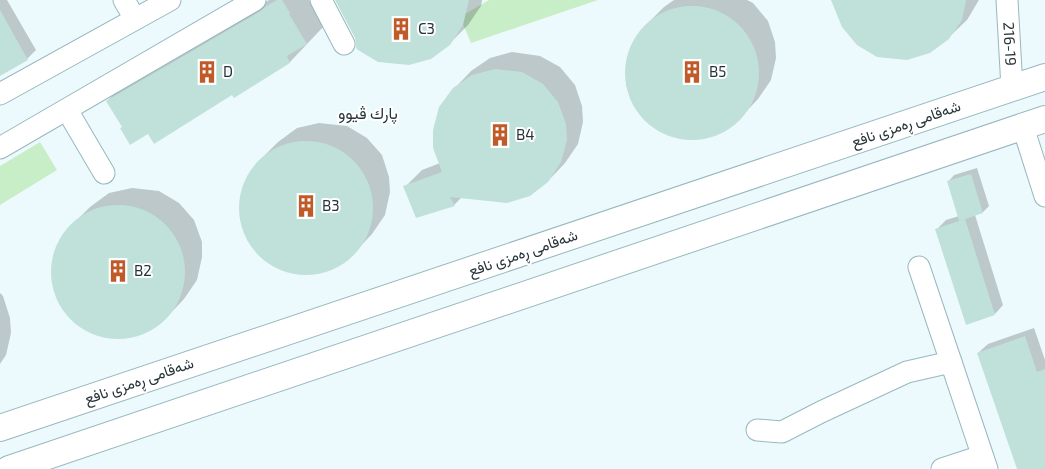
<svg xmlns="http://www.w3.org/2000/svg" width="1045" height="469" viewBox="0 0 1045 469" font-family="'Exo 2',Vazirmatn,sans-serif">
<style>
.green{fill:#c8eec8}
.shadow{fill:#0003}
.building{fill:#c0e1d9}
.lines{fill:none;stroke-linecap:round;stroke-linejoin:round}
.minor-casing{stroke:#97b8bf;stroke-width:23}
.major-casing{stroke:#97b8bf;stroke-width:28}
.minor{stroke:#fff;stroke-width:21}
.major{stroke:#fff;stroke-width:26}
.labels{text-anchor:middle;stroke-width:4;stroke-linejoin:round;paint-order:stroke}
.poi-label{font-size:15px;fill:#273437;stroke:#fff;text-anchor:start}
.street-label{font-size:15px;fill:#273437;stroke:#fff}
.neighbourhood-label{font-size:16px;fill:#273437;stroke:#fff}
</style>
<rect width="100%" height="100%" fill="#edfafd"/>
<!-- green -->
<g class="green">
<path d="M489,0H598L471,43L460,17Z"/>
<path d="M40,142L57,170L0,205V166Z"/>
</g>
<!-- shadow -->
<g class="shadow">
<path d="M0,0H7L36,50L27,59L0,74Z"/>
<path d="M269,0H309L325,25L290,62L234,96L233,94L149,133L123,127L107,101L125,83Z"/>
<path d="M337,0H482L481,6L468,25L449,44L356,38Z"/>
<path d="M674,0H747L753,3L768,21L775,42L776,58L771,80L758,99L740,118L721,132L699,139L669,135L649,124L634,106L626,85V66L632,44L645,26L664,7Z"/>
<path d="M835,0H979L967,20L948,38Z"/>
<path d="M512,52L540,56L560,67L575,85L582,106L583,122L578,144L565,163L548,181L462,197L454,205L405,187L422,170L440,163L454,89L471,71L490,58Z"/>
<path d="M319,123L347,126L367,138L382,155L389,177L390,192L385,215L372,234L354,253L335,266L313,273L283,270L263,258L248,241L241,220L240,201L246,179L260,160L278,142L297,128Z"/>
<path d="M977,168L989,206L983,212L975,215L1003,305L995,314L937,229L946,220L959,216L948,182L954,175Z"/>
<path d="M132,188L159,191L179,203L194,220L202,242V257L197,280L184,299L166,318L147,331L125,338L96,335L76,324L61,306L53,285L52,266L58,244L72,225L90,207L109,193Z"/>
<path d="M0,293L3,296L10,318L11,333L6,355L0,364Z"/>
<path d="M1034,328L1045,360V469H1018L978,353L988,344Z"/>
</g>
<!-- building -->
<g class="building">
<path d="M277,0H282L290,13L289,14L307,44L287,56L290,63L234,98L232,95L154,144L148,134L130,145L120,128L122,127L106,101L261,11L265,7Z"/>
<path d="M335,0H469L463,25L450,45L431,59L409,65L378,62L358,50L356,48V44L355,38Z"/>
<path d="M831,0H966L962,20L949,39L930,53L907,60L877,57L857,45L842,27Z"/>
<circle cx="692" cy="73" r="67"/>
<path d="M0,10L28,60L0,76Z"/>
<path d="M495,69L522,72L543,84L558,102L566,124L567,140L561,162L548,182L530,196L507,203L450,197L455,206L416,218L403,186L442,172L433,148V130L439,107L453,88L472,75Z"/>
<circle cx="306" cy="208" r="67"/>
<path d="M971,174L983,213L959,221L947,181Z"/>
<circle cx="118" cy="272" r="67"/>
<path d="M965,219L995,315L966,325L935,229Z"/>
<path d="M1025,336L1037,372L1045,369V469H1017L977,353Z"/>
</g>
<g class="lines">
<defs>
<g id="minor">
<path d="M124,0L135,19"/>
<path d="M321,0L344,44"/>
<path id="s1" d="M1007,0L1012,88"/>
<path d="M0,94L170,0"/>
<path d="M67,110L104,173"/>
<path d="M1023,127L1045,196"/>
<path d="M0,148L255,0"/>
<path d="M919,267L987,469"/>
<path d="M757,430L782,432L821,412L907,372L951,362"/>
<path d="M942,469L982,456"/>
</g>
<g id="major">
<path d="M0,428L1045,77"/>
<path d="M9,469L1045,119"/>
</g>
</defs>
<!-- minor casing -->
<use href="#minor" class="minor-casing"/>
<!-- major casing -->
<use href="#major" class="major-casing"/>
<!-- minor -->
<use href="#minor" class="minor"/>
<!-- major -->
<use href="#major" class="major"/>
</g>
<!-- icons -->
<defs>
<symbol id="building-bare" viewBox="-9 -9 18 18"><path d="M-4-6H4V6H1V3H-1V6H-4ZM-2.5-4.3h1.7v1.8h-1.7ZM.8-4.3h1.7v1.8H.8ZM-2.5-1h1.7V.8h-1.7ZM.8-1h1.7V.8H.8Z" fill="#c05a29" stroke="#fff" stroke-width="2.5" paint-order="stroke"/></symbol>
</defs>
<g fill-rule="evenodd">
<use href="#building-bare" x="385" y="13" width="32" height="32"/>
<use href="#building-bare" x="191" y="56" width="32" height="32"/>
<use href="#building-bare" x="676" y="56" width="32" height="32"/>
<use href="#building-bare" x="484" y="119" width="32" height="32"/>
<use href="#building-bare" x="290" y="190" width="32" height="32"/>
<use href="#building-bare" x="102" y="255" width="32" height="32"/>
</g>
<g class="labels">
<!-- poi labels -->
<g class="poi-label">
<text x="418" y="34">C3</text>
<text x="223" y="77">D</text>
<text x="709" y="77">B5</text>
<text x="516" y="140">B4</text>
<text x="322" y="211">B3</text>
<text x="134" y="276">B2</text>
</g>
<!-- street labels -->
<g class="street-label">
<text dy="5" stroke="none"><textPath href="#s1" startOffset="44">216-19</textPath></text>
<text transform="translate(906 124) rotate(-19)" y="5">شەقامی ڕەمزی نافع</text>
<text transform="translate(523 253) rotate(-19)" y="5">شەقامی ڕەمزی نافع</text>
<text transform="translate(139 381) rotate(-19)" y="5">شەقامی ڕەمزی نافع</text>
</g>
<!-- neighbourhood labels -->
<g class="neighbourhood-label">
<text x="368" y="119">پارك ڤیوو</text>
</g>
</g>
</svg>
